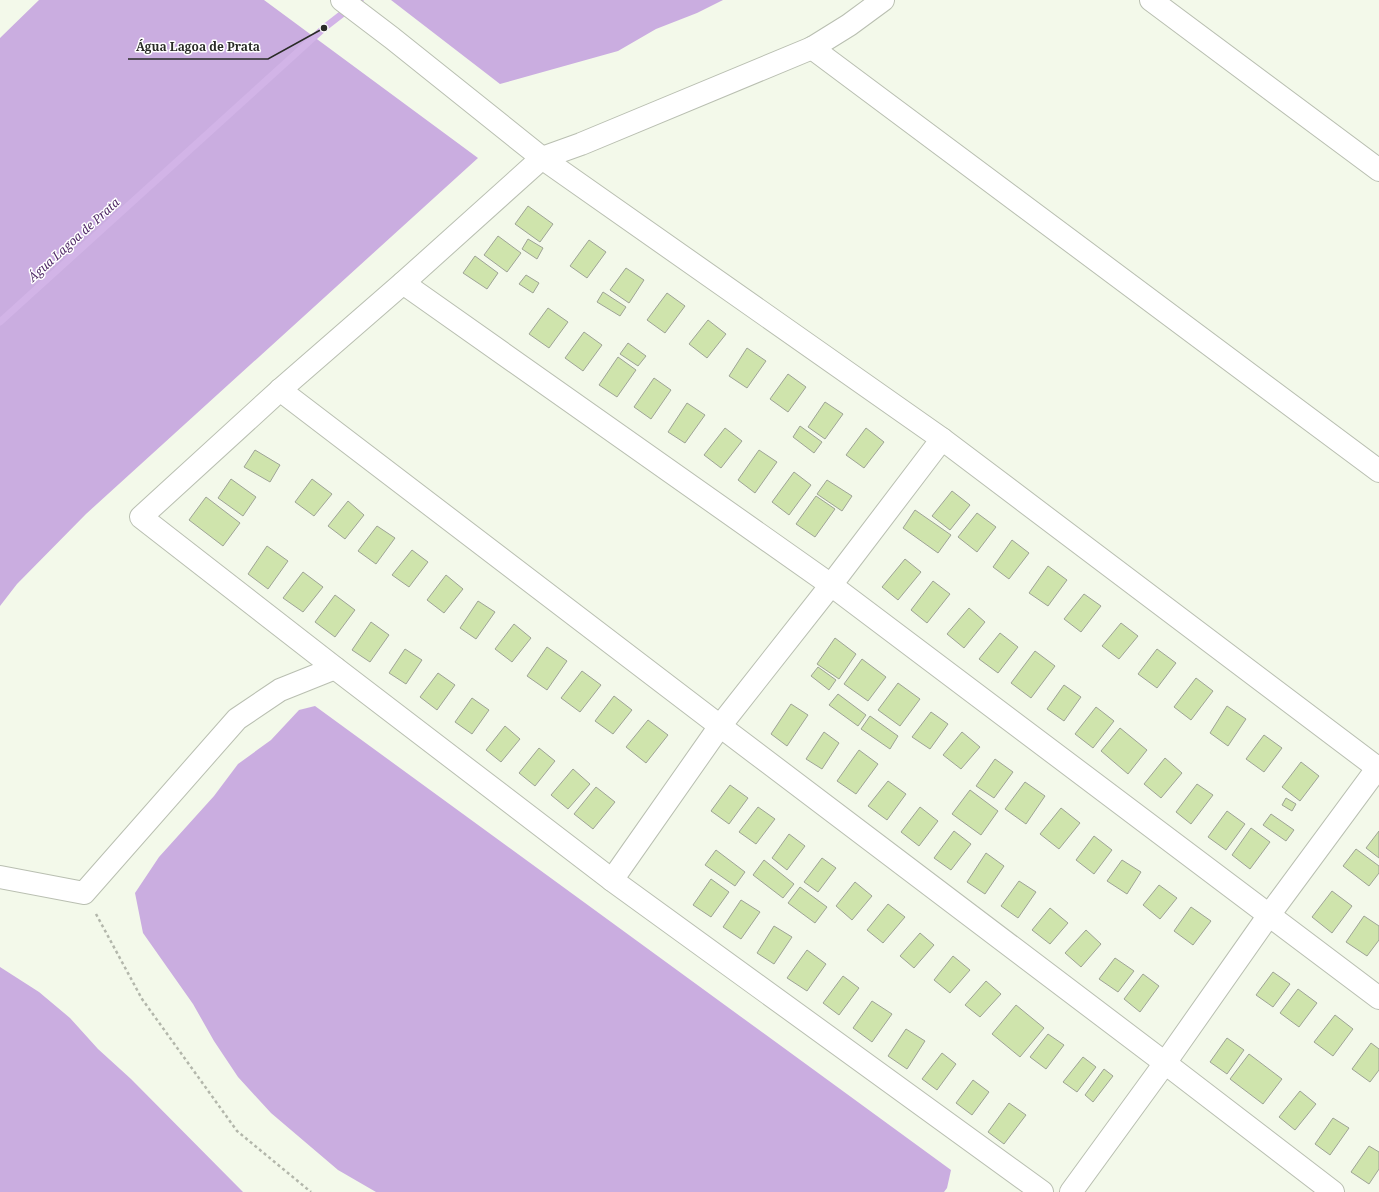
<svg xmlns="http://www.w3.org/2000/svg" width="1379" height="1192" viewBox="0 0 1379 1192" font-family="'Noto Serif',serif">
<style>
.forest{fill:#caade0}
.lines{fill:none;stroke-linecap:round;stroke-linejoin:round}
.stream{stroke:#d2b4e7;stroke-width:7}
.building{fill:#cfe4ac;stroke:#9ea496}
.minor-casing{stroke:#b9bfb1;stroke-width:24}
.path{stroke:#b3b7ab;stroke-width:2.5;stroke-dasharray:3 3;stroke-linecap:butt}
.minor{stroke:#fff;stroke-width:22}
.labels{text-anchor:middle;stroke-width:3;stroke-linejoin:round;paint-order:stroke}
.water-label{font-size:12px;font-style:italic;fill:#4f2966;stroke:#fff}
.leader{fill:none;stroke:#292b26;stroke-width:1.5}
.callout-dot{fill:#292b26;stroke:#fff;stroke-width:1.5}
.callout-label{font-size:12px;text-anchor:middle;font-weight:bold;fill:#292b26;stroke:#fff;stroke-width:3;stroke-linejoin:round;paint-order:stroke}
</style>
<rect width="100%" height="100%" fill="#f3f9ea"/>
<!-- forest -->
<g class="forest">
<path d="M39,0H264L478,158L86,514L17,584L0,606V38Z"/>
<path d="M391,0H723L697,13L656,29L618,51L500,84Z"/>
<path d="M315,706L951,1170L947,1188L944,1192H376L338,1170L271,1113L238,1077L214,1041L193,1004L143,933L135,893L159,857L214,796L238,764L271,740L299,710Z"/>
<path d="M0,967L39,992L70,1018L98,1049L131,1079L243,1192H0Z"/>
</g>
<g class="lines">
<!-- stream -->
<path class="stream" d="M0,322L324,28L360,0"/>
</g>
<!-- building -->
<g class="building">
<path d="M528,206L553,224L540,242L515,224Z"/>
<path d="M498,236L521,253L507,272L484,255Z"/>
<path d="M528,239L543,248L537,259L522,249Z"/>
<path d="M589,240L606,252L587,278L570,266Z"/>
<path d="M475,256L498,273L487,289L463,273Z"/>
<path d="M626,268L644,280L629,303L610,290Z"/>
<path d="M526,275L539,283L533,293L519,284Z"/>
<path d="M603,292L626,307L620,316L597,302Z"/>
<path d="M667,293L685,306L665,333L647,320Z"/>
<path d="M548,308L568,322L549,348L529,334Z"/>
<path d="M708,320L726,334L707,358L689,344Z"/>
<path d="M584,332L602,345L583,371L565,358Z"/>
<path d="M628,343L646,356L638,366L620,354Z"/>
<path d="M747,348L766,361L747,388L729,376Z"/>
<path d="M618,357L636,370L617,397L599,385Z"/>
<path d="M788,374L806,387L788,412L770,399Z"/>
<path d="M654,378L671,390L651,419L634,407Z"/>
<path d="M825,402L843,414L825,439L808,427Z"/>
<path d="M687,403L705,415L685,443L668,432Z"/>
<path d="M800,426L822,442L814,453L793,437Z"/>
<path d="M725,428L742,441L721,468L704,455Z"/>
<path d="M866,428L884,442L864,468L846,455Z"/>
<path d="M255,450L280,465L270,482L244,467Z"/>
<path d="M759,450L777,462L755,493L738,480Z"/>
<path d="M794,472L811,485L789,515L772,502Z"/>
<path d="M231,479L256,497L243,516L218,498Z"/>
<path d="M312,479L332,494L314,516L295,502Z"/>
<path d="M827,480L852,496L842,511L817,494Z"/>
<path d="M952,491L970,505L950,530L932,516Z"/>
<path d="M816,496L835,509L815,537L796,524Z"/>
<path d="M206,497L240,523L223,546L189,520Z"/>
<path d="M348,501L364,515L345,539L328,526Z"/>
<path d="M915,510L951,535L938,553L903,528Z"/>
<path d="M977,513L996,527L977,552L958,537Z"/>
<path d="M377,526L395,538L376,564L358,551Z"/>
<path d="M1012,540L1029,553L1009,579L993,567Z"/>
<path d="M267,546L288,561L268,589L248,574Z"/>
<path d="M412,550L428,562L409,587L392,575Z"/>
<path d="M905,559L921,572L898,600L882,587Z"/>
<path d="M1048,566L1067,580L1048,606L1029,593Z"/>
<path d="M303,572L323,587L303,612L283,598Z"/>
<path d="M446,575L463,589L444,613L427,600Z"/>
<path d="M933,581L950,594L927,623L911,610Z"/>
<path d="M1084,594L1101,606L1081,632L1064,619Z"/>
<path d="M335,595L355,610L335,637L315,622Z"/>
<path d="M478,601L495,612L476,639L460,628Z"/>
<path d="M969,608L985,622L964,648L947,634Z"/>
<path d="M371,622L389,635L370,662L352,650Z"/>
<path d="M1121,623L1138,636L1119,659L1102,646Z"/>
<path d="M514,624L531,638L512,662L495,649Z"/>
<path d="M1000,633L1018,647L998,673L979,659Z"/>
<path d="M835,638L856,654L839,679L817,664Z"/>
<path d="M547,647L567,661L547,690L527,676Z"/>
<path d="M405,649L422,660L406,684L389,673Z"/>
<path d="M1157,649L1176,663L1157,688L1138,674Z"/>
<path d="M1035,651L1055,666L1031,698L1011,683Z"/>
<path d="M862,659L886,677L868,701L844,684Z"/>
<path d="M818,667L836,680L829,690L811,676Z"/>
<path d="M582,671L601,685L580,712L561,698Z"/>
<path d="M438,673L455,685L437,710L420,697Z"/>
<path d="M1196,678L1213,691L1191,720L1174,707Z"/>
<path d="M898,683L920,699L900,726L878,710Z"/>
<path d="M1064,685L1081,697L1064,721L1047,709Z"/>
<path d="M838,694L866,715L858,726L829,705Z"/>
<path d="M614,696L632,710L613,734L595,721Z"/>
<path d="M472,698L489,710L472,734L455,722Z"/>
<path d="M791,704L808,715L787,746L771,734Z"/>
<path d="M1227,706L1246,719L1228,746L1210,733Z"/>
<path d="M1096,707L1114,721L1093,748L1075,734Z"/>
<path d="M931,712L948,724L930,749L912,737Z"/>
<path d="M870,716L898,736L890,749L861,729Z"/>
<path d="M648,720L668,735L646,763L626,747Z"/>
<path d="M505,726L520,739L501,762L486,750Z"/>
<path d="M1120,728L1147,750L1128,774L1101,751Z"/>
<path d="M824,732L839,743L822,769L806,759Z"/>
<path d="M962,732L980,747L961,769L943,755Z"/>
<path d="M1264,735L1282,748L1264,772L1246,759Z"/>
<path d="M539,748L555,761L535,786L519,773Z"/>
<path d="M859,750L878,764L856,794L837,781Z"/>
<path d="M1165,758L1182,773L1161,798L1144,784Z"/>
<path d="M995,759L1013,772L994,798L976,786Z"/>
<path d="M1301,762L1319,776L1300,801L1282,787Z"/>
<path d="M573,769L590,784L568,809L551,795Z"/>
<path d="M888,781L906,794L887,820L868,806Z"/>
<path d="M1025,782L1045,796L1026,824L1005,809Z"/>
<path d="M1197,784L1213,795L1191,824L1176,812Z"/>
<path d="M730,785L748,798L729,824L711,811Z"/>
<path d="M596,787L615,802L593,829L574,814Z"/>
<path d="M970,790L998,811L981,835L952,814Z"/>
<path d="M1286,798L1296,804L1292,811L1282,805Z"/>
<path d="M758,807L775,819L756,844L739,832Z"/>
<path d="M920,807L938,821L919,846L901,832Z"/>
<path d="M1061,808L1080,823L1059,849L1040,834Z"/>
<path d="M1227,811L1245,824L1226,850L1208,837Z"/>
<path d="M1271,814L1294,830L1286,841L1263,825Z"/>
<path d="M1251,828L1270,842L1250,869L1232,855Z"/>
<path d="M954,831L971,844L951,870L934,858Z"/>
<path d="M1379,831V858L1366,848Z"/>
<path d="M789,834L805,846L787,870L772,858Z"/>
<path d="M1094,836L1112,850L1094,874L1076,860Z"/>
<path d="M1356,849L1379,866V873L1369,886L1343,866Z"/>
<path d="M716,850L745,872L735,886L705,865Z"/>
<path d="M986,853L1004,866L985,894L967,882Z"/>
<path d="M822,858L836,868L818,892L804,882Z"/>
<path d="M764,860L794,884L783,898L753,875Z"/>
<path d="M1122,860L1141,872L1127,894L1107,881Z"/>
<path d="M711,879L729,892L711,917L693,905Z"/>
<path d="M1019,881L1036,892L1018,918L1001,906Z"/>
<path d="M855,882L872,896L852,920L836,906Z"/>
<path d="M1159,885L1177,898L1160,919L1143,905Z"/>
<path d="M800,887L827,907L815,923L788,903Z"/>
<path d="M1332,891L1352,906L1332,933L1312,917Z"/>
<path d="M741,900L760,912L741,939L723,927Z"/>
<path d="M888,904L905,917L883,943L867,930Z"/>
<path d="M1191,907L1211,921L1193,945L1174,931Z"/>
<path d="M1050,908L1068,923L1050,944L1032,930Z"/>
<path d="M1364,916L1379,926V940L1367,956L1346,942Z"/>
<path d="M774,926L792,937L774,964L757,953Z"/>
<path d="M1086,930L1101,944L1081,967L1065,953Z"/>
<path d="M920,933L934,945L914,968L900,956Z"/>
<path d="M807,950L826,964L807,991L787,978Z"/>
<path d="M953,956L970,970L950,993L934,980Z"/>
<path d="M1115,958L1134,971L1118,992L1099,979Z"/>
<path d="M1273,972L1290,984L1273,1007L1256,995Z"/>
<path d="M1143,974L1159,986L1140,1012L1124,999Z"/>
<path d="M843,976L859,988L839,1015L823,1003Z"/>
<path d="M986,981L1001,994L980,1017L965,1005Z"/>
<path d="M1298,989L1317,1003L1299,1027L1280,1013Z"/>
<path d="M872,1001L892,1014L872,1042L853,1028Z"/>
<path d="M1016,1005L1044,1028L1020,1057L992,1034Z"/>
<path d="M1335,1015L1353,1029L1333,1056L1314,1042Z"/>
<path d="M906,1029L925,1041L907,1069L888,1056Z"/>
<path d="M1048,1034L1064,1045L1046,1069L1030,1057Z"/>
<path d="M1227,1038L1244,1050L1227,1074L1210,1062Z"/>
<path d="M1371,1043L1379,1049V1070L1370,1082L1352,1069Z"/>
<path d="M942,1053L956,1064L937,1090L922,1079Z"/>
<path d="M1249,1054L1282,1079L1263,1104L1230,1079Z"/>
<path d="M1083,1057L1096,1067L1077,1092L1063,1082Z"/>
<path d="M1104,1069L1113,1076L1093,1102L1085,1095Z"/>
<path d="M973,1080L989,1092L972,1115L956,1103Z"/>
<path d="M1300,1091L1316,1104L1295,1130L1279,1117Z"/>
<path d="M1009,1103L1026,1115L1004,1144L988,1132Z"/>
<path d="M1333,1118L1349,1128L1330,1155L1315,1144Z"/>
<path d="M1369,1146L1379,1152V1169L1369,1184L1351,1172Z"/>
</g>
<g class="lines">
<defs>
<g id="minor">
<path d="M342,0L392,38L542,158L942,439L1379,769"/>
<path d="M883,0L849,25L812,48L581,144L542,158L403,283L280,390L141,517L335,668L612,880L1042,1192"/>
<path d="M1151,0L1379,170"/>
<path d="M812,48L1379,471"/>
<path d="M403,283L831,585L1379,998"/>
<path d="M280,390L720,726L1165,1063L1333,1192"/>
<path d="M0,877L84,893L237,719L280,690L335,668"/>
<path d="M612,880L720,726L831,585L942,439"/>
<path d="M1071,1192L1165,1063L1269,915L1379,766"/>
</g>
</defs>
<!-- minor casing -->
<use href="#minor" class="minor-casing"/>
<!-- path -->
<path class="path" d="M96,914L142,999L237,1131L311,1192"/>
<!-- minor -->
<use href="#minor" class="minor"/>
</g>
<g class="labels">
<!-- water labels -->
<g class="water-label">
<text transform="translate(74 240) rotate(-42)" y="4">Água Lagoa de Prata</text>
</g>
</g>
<!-- callouts -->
<path class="leader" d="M324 28L268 59H128"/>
<circle class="callout-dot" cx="324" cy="28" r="4"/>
<g class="callout-label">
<text x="198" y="51">Água Lagoa de Prata</text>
</g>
</svg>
